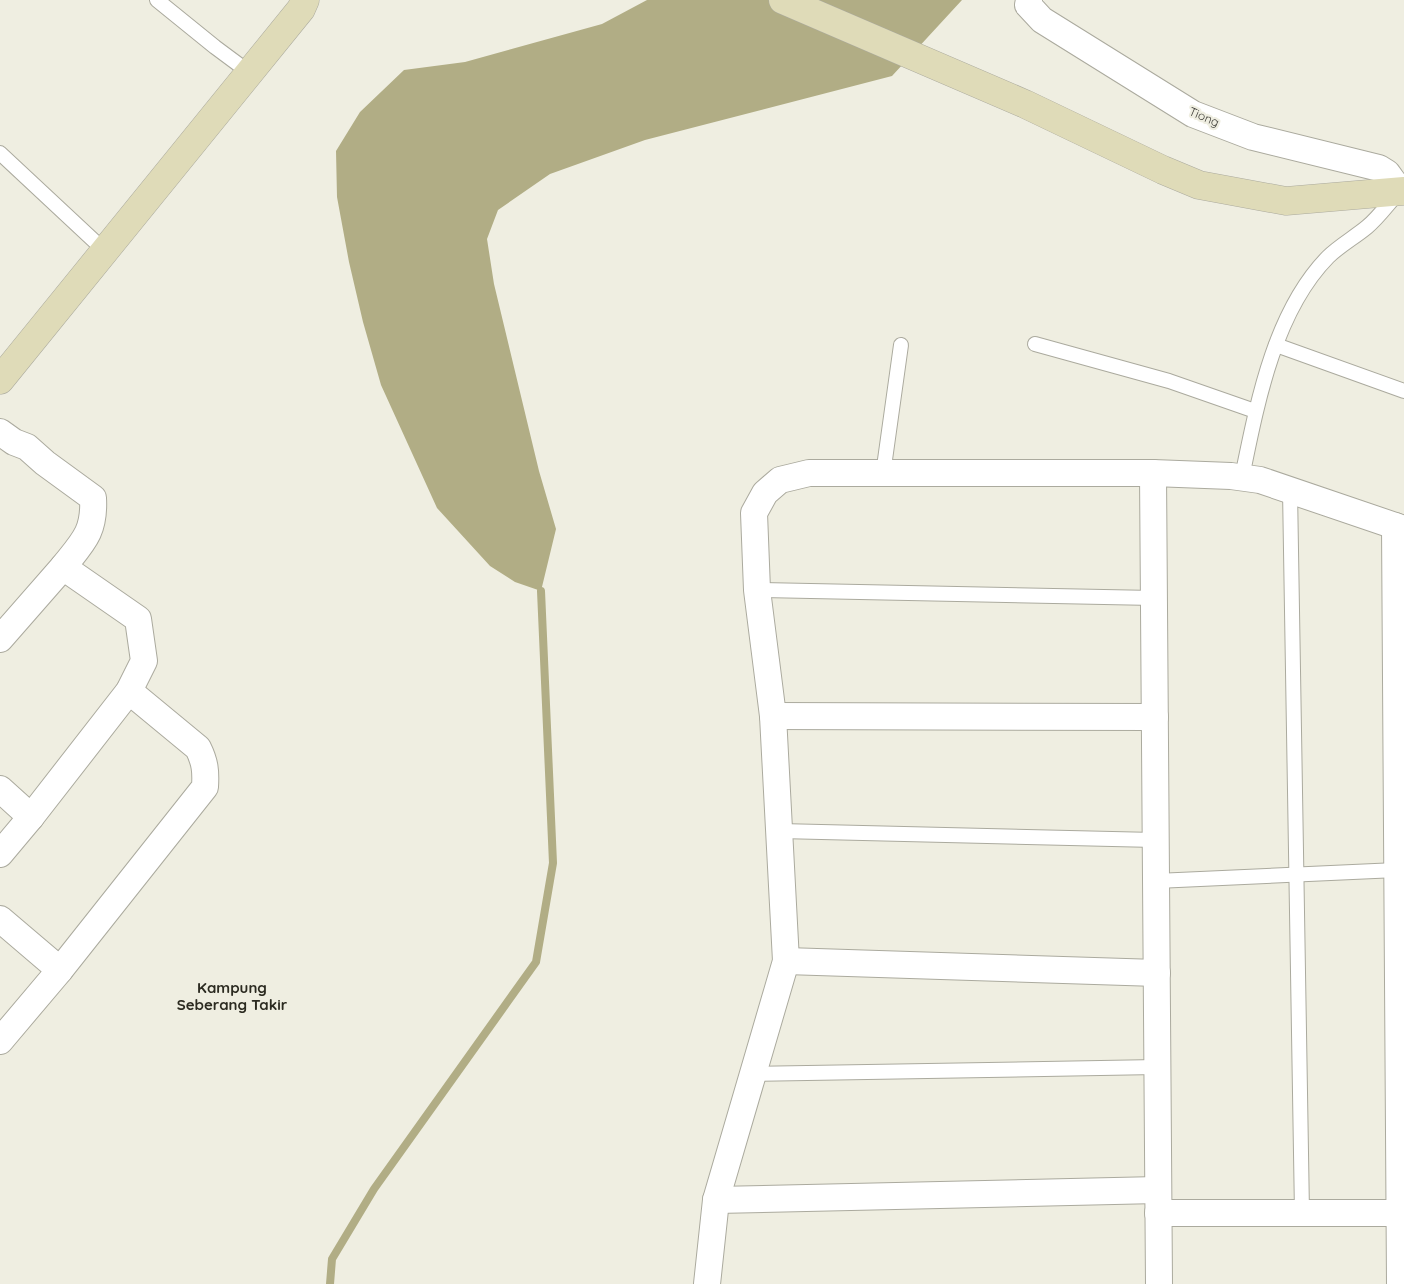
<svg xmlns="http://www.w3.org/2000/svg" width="1404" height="1284" viewBox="0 0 1404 1284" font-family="Quicksand,sans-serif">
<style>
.water{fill:#b1ad85}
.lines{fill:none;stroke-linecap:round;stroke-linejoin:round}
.stream{stroke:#b1ad85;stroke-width:8}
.lane-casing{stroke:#abaa9e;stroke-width:16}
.street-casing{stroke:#abaa9e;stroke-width:28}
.secondary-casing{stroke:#abaa9e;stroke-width:29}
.lane{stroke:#fff;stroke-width:14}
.street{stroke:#fff;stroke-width:26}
.secondary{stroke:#dfdbb8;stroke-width:28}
.labels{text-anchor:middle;stroke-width:4.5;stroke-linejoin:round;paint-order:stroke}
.street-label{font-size:12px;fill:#393833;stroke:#efeee1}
.quarter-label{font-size:15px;font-weight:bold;fill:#2c2b21;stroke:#efeee1}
</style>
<rect width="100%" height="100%" fill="#efeee1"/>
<!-- water -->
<path class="water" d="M647,0H962L892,76L645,140L550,174L498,210L487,239L494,284L539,471L556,529L541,591L515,582L490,566L437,508L381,385L363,322L349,262L337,197L336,151L360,112L404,70L465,62L602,24Z"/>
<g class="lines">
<!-- stream -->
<path class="stream" d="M330,1284L332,1259L374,1189L536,962L553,863L541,591"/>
<defs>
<g id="lane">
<path d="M157,0L215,47L250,73"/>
<path d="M0,153L105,251"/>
<path d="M1035,344L1169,381L1255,411"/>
<path d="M1276,345L1404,391"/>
<path d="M883,474L901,345"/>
<path d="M1242,477C1257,404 1274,312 1328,257C1339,246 1355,237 1367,227C1378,218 1388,204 1398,193"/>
<path d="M1290,490L1302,1213"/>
<path d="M757,590L1154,598"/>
<path d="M780,831L1155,840"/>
<path d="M1156,881L1397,870"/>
<path d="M754,1074L1157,1067"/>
</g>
<g id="street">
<path d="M1029,0L1028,5L1042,20L1193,114L1253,137L1379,168L1387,173L1400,191"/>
<path d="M0,432L14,442L27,447L45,463L93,498C95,532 83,542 63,567L138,619L144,661L129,691L31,817L0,854"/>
<path d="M1153,473L1159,1284"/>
<path d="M1395,526L1400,1284"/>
<path d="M0,639L63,567"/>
<path d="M773,716L1155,717"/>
<path d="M0,789L31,817"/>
<path d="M0,919L60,970"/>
<path d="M786,961L1157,973"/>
<path d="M0,1041L60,970L205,787C206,771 205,762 198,748L129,691"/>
<path d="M716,1200L1158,1190"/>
<path d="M1158,1213H1404"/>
<path d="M707,1284L716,1200L786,961L773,716L757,590L754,513L765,493L780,480L809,473H1153L1231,476L1260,480L1404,529"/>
</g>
<g id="secondary">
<path d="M783,0L1025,104L1163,170L1199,185L1286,201L1404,191"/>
<path d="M0,380L301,9L305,0"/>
</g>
</defs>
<!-- lane casing -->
<use href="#lane" class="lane-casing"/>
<!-- street casing -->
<use href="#street" class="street-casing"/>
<!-- secondary casing -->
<use href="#secondary" class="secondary-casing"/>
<!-- lane -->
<use href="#lane" class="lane"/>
<!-- street -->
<use href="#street" class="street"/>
<!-- secondary -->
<use href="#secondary" class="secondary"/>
</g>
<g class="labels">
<!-- street labels -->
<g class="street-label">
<text transform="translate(1204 117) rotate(23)" y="4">Tiong</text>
</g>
<!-- quarter labels -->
<g class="quarter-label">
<text x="232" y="993">Kampung<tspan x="232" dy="17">Seberang Takir</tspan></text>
</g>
</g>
</svg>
